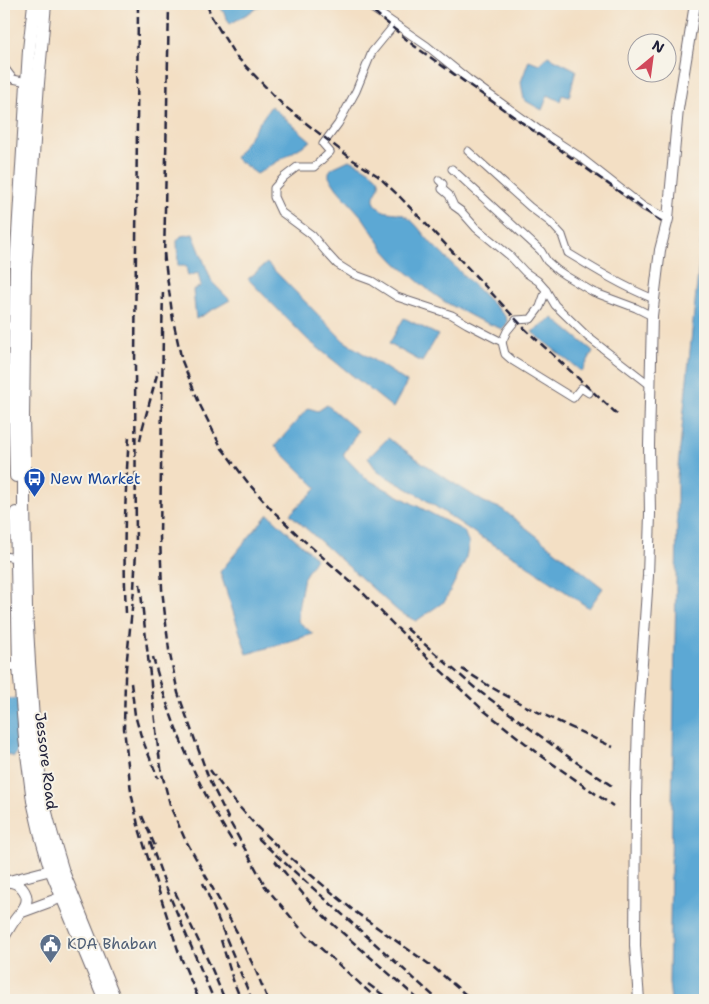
<svg xmlns="http://www.w3.org/2000/svg" width="709" height="1004" viewBox="0 0 709 1004" font-family="'Shantell Sans',sans-serif">
<style>
.water{fill:#5ba8d4;stroke:#3e6588}
.lines{fill:none;stroke-linecap:round;stroke-linejoin:round}
.street-casing{stroke:#6b646b;stroke-width:9}
.secondary-casing{stroke:#6b646b;stroke-width:12}
.highway-casing{stroke:#6b646b;stroke-width:14}
.street{stroke:#fff;stroke-width:7}
.secondary{stroke:#fff;stroke-width:10}
.highway{stroke:#fff;stroke-width:12}
.rail{stroke:#22223b;stroke-width:2.5;stroke-dasharray:8 4;stroke-linecap:butt}
.labels{text-anchor:middle;stroke-width:4;stroke-linejoin:round;paint-order:stroke}
.transit-label{font-size:15px;fill:#164399;stroke:#f7f3e8;text-anchor:start}
.street-label{font-size:15px;fill:#22223b;stroke:#f7f3e8}
.service-label{font-size:15px;fill:#4e5e75;stroke:#f7f3e8;text-anchor:start}
</style>
<rect width="100%" height="100%" fill="#f7f3e8"/>
<filter id="ink" filterUnits="userSpaceOnUse"><feTurbulence type="fractalNoise" baseFrequency=".02" numOctaves="2"/><feDisplacementMap in="SourceGraphic" scale="10" xChannelSelector="R" yChannelSelector="G"/><feConvolveMatrix kernelMatrix="1 2 1 2 8 2 1 2 1" color-interpolation-filters="sRGB"/></filter>
<filter id="wash" filterUnits="userSpaceOnUse"><feTurbulence type="fractalNoise" baseFrequency=".0096" numOctaves="4" result="noise"/><feDisplacementMap in="SourceGraphic" scale="20" xChannelSelector="R" yChannelSelector="G"/><feGaussianBlur stdDeviation="1.12" result="paint"/><feColorMatrix in="noise" values="0 0 0 0 0 0 0 0 0 0 0 0 0 0 0 0 0 1.4 0 .05"/><feComposite in="paint" operator="in"/></filter>
<g filter="url(#wash)">
<rect width="100%" height="100%" fill="#f3dfc4"/>
<!-- water -->
<g class="water">
<path d="M219,4H264L230,24Z"/>
<path d="M548,56L576,70L569,97L562,95L560,101L548,95L542,110L524,100L521,82L529,60L539,64Z"/>
<path d="M271,106L311,141L257,174L235,158Z"/>
<path d="M349,160C356,162 378,174 379,181C382,191 366,196 379,208C386,215 398,210 407,217C417,224 424,236 433,245C457,269 482,293 506,317C508,323 507,325 502,329L477,319L445,302L431,292L396,263L385,251L363,218L337,189L329,177V172L332,168Z"/>
<path d="M705,205V1000H671L669,983L677,525V477Z"/>
<path d="M193,234L212,282L230,300L196,319L193,290L201,286L198,273L188,276L186,266H178L177,241L181,236Z"/>
<path d="M267,263L344,341L407,382L393,408L308,340L248,279Z"/>
<path d="M404,318L438,335L422,362L389,344Z"/>
<path d="M553,318L593,351L582,372L532,332Z"/>
<path d="M327,405L358,431L343,455L365,478L464,531L469,544L465,561L445,601L416,621L399,612L290,514L317,488L275,446L308,408L318,411Z"/>
<path d="M388,438L434,471L484,502L502,509L603,588L589,608L518,559L479,536L420,496L378,472L368,458Z"/>
<path d="M268,514L316,558L304,577L299,603L298,621L313,634L247,654L220,572Z"/>
<path d="M21,698L25,738L14,757L4,753V699Z"/>
</g>
</g>
<g filter="url(#ink)">
<g class="lines">
<defs>
<g id="street">
<path d="M366,4L427,46L468,79L539,130L579,156L644,207L668,219"/>
<path d="M395,24L372,52L356,91L338,124L323,144L330,152L314,167H297L284,177L274,188V197L281,212L312,235L326,252L337,264L353,274L372,281L397,297L452,315L467,324L502,342L505,354L513,361L573,398L581,388L589,393"/>
<path d="M4,67L13,79L27,82"/>
<path d="M468,151L530,207L550,222L562,235L568,253C596,270 624,287 654,299"/>
<path d="M452,169L541,251L547,261L557,270L566,276L593,292L636,308L652,316"/>
<path d="M439,180L443,184L442,189L449,195L454,206L461,211L476,228L510,256L525,272L538,281L546,290L555,305L588,337L650,385"/>
<path d="M4,326H15"/>
<path d="M502,342L507,331L516,320L531,319L540,307L546,290"/>
<path d="M4,556L16,558"/>
<path d="M4,667L19,666"/>
</g>
<g id="secondary">
<path d="M9,881L51,870"/>
<path d="M4,882C11,881 17,883 22,888C32,900 24,908 17,917C12,923 8,931 4,937"/>
<path d="M22,912L68,895"/>
<path d="M639,1000L635,946L636,796L638,721L648,576L650,514L649,445L652,316L660,250L668,219L678,109L695,4"/>
</g>
<g id="highway">
<path d="M45,4L38,83L25,271L23,419L24,458V504L26,608L29,663L34,733L42,797L51,832L63,872L115,1000"/>
<path d="M16,476L14,386L16,268L29,50L34,4"/>
<path d="M16,513L19,666L25,738L33,801L41,836L51,870L105,1000"/>
</g>
</defs>
<!-- street casing -->
<use href="#street" class="street-casing"/>
<!-- secondary casing -->
<use href="#secondary" class="secondary-casing"/>
<!-- highway casing -->
<use href="#highway" class="highway-casing"/>
<!-- street -->
<use href="#street" class="street"/>
<!-- secondary -->
<use href="#secondary" class="secondary"/>
<!-- highway -->
<use href="#highway" class="highway"/>
<!-- rail -->
<g class="rail">
<path d="M138,4L135,364L136,551L134,589L125,678L124,728L131,792L138,825L148,858L179,953L199,1000"/>
<path d="M207,4L211,16L235,55L283,105L353,160L378,176L400,197L471,271L525,329L618,415"/>
<path d="M365,4L413,45L663,223"/>
<path d="M164,254L173,320L182,361L200,405L221,447L249,484L271,509L300,537L362,592L393,624L434,664L482,709L543,757L613,806"/>
<path d="M164,261L169,4"/>
<path d="M163,331L160,537L162,589L169,650L178,693L209,779L231,824L267,889"/>
<path d="M162,336L163,291"/>
<path d="M140,441L142,430L158,371"/>
<path d="M140,584L158,748L162,774L171,808L184,837L238,934L256,971L268,1000"/>
<path d="M126,613C123,554 125,495 129,436"/>
<path d="M406,628L475,688L573,760L612,786"/>
<path d="M153,657C171,725 198,788 236,847"/>
<path d="M462,669L489,686L525,706L613,747"/>
<path d="M131,683L135,715L141,736L158,778"/>
<path d="M210,770L228,794L257,827L280,849L354,911L433,967L472,1000"/>
<path d="M142,816L155,846"/>
<path d="M258,838L276,855L438,1000"/>
<path d="M150,842L168,892L214,1000"/>
<path d="M275,861L310,902L328,920L419,1000"/>
<path d="M203,883L252,1000"/>
<path d="M264,885L306,935L378,1000"/>
<path d="M175,892L211,967L225,1000"/>
<path d="M221,940L233,980L241,1000"/>
<path d="M368,984L390,1000"/>
</g>
</g>
</g>
<!-- icons -->
<defs>
<symbol id="bus-pin" viewBox="-11 -11 22 30"><path d="M0 17L-7.5 6A9.5 9.5 0 1 1 7.5 6Z" fill="#1a4fb4" stroke="#f7f3e8"/><path d="M-5-6H5V4H4V6H2V4H-2V6H-4V4H-5ZM-3.5-4V0h7V-4ZM-3.5 1.2v1.5H-2V1.2ZM2 1.2v1.5H3.5V1.2Z" fill="#fff"/></symbol>
<symbol id="civic-pin" viewBox="-11 -11 22 30"><path d="M0 17L-7.5 6A9.5 9.5 0 1 1 7.5 6Z" fill="#5c6f8a" stroke="#f7f3e8"/><path d="M-.6-6.5H3V-4.5H.6V-3L4-1V1h2V6H-6V1h2V-1L-.6-3ZM-1.2 2.5V6h2.4V2.5Z" fill="#fff"/></symbol>
</defs>
<g fill-rule="evenodd">
<use href="#bus-pin" x="22" y="466" width="25" height="34"/>
<use href="#civic-pin" x="38" y="932" width="25" height="34"/>
</g>
<g class="labels">
<!-- transit labels -->
<g class="transit-label">
<text x="50" y="484">New Market</text>
</g>
<!-- street labels -->
<g class="street-label">
<text transform="translate(46 761) rotate(83)" y="5">Jessore Road</text>
</g>
<!-- service labels -->
<g class="service-label">
<text x="67" y="949">KDA Bhaban</text>
</g>
</g>
<!-- margin -->
<rect width="709" height="1004" fill="none" stroke="#f7f3e8" stroke-width="20"/>
<!-- north arrow -->
<g transform="translate(652 58) rotate(29)"><circle r="24" fill="#f7f3e8" stroke="#a29fa3"/>
<path d="M0-4L9 19L0 12L-9 19Z" fill="#d1495b"/>
<text y="-8" font-size="14" font-weight="bold" text-anchor="middle" fill="#22223b">N</text>
</g>
</svg>
